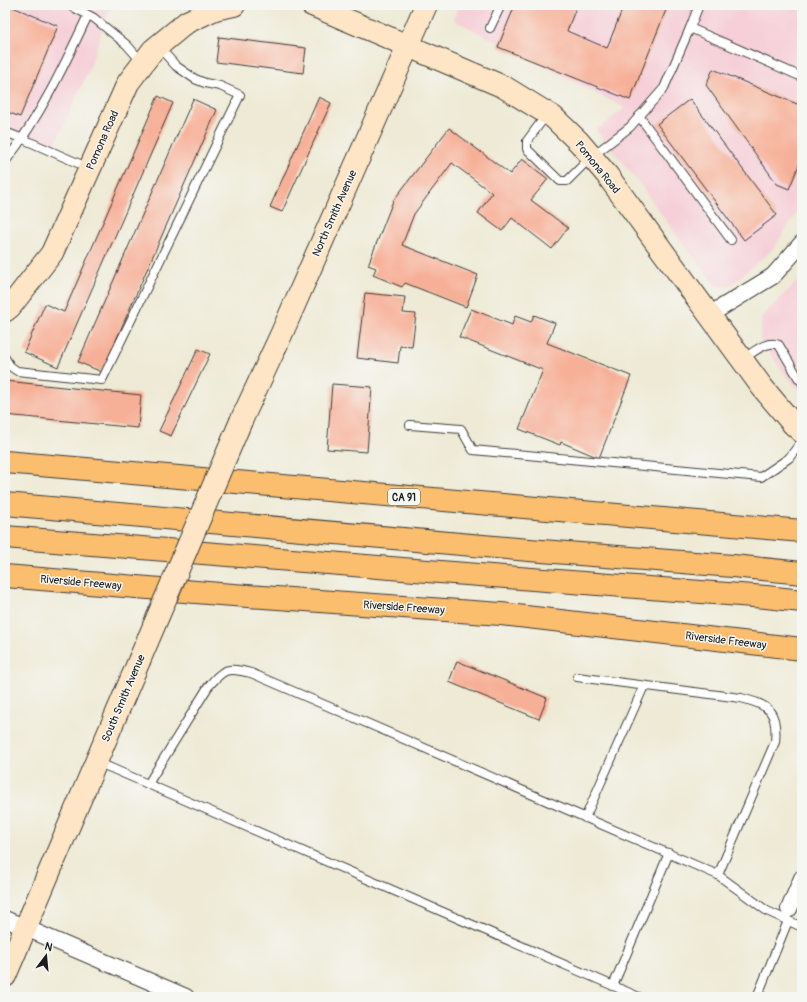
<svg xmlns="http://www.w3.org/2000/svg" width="807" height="1002" viewBox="0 0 807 1002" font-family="Pangolin,sans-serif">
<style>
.built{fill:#f6cfd8}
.building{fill:#f7b098}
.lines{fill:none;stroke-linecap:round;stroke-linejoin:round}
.service-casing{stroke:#3c3b38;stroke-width:10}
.minor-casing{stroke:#3c3b38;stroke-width:18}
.secondary-casing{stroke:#3c3b38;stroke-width:24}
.motorway-casing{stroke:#3c3b38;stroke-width:24}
.service{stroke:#fff;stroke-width:8}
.minor{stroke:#fff;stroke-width:16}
.secondary{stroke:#fde5c5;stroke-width:22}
.motorway{stroke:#fbbd6e;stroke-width:22}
.secondary-bridge-casing{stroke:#3c3b38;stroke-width:24;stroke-linecap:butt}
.secondary-bridge{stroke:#fde5c5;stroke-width:22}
.labels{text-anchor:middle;stroke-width:3;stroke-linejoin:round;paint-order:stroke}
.shield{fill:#f6f6f2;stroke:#5d5d5c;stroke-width:1}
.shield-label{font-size:10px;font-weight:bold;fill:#1c1c1c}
.street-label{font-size:11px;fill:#1c1c1c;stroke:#f6f6f2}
</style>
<rect width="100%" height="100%" fill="#f6f6f2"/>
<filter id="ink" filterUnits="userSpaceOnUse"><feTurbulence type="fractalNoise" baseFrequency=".025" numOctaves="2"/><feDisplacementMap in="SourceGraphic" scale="8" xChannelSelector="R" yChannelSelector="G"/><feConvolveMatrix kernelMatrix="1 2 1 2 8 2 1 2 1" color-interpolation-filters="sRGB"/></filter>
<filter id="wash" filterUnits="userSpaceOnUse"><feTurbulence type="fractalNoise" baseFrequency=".012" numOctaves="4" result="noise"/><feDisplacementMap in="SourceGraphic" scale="16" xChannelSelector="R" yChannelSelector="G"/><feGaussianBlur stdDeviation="0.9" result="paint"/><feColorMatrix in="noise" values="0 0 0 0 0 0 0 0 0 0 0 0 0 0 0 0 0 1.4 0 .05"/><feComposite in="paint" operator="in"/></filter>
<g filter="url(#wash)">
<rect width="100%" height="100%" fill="#eeead5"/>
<!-- built -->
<g class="built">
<path d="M5,5H111L89,70L54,147L5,129Z"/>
<path d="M460,5H802V204L796,215L772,250L729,287L715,285L675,233L638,182L596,130L625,108L454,20Z"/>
<path d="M802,278V394L779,366L760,340L762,317L780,298Z"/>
</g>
<g id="blocks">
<!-- building -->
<g class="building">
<path d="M5,5H8L58,26L20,117L5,111Z"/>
<path d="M515,5H577L567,31L607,48L624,5H668L630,100L498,47Z"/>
<path d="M219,37L306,48L303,73L216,62Z"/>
<path d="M713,69L802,106V158L789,189L777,184L706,85Z"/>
<path d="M158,96L173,103L58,367L24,352L45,304L64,312Z"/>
<path d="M319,97L331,103L282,212L270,207Z"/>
<path d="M193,99L217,110L102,372L78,362Z"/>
<path d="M690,99L777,215L744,240L657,124Z"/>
<path d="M449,128L510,174L522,159L548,179L531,200L568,228L552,249L512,218L502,231L478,213L492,193L452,163L414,214L402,245L478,275L466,307L405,283L402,287L373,275L376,268L368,265L393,201Z"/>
<path d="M365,293L405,297L403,313L416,314L412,347L400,346L398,363L357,358Z"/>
<path d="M471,309L512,325L515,316L531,322L534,315L555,323L547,343L631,376L599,458L561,442L560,445L519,429L543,370L459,337Z"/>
<path d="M198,349L210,354L171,436L159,431Z"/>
<path d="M5,381L141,395L138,428L5,415Z"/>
<path d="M332,384L372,387L367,452L327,449Z"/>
<path d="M457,661L547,698L539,719L449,682Z"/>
</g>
</g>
</g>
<g filter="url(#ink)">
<use href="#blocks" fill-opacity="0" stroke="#3c3b38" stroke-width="1"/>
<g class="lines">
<defs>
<g id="service">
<path d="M69,5L94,18L127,45L142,62"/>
<path d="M490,28L501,5"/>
<path d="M690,28L699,5"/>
<path d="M547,114L527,141V149L560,181H567L591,157L630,127L664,88L690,28L802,77"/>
<path d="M639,116L731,240"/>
<path d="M5,132L23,139L89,168"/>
<path d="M5,162C40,117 64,66 88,15"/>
<path d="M5,358L10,366L17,371L102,380L240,95L220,86L205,83L195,79L176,66L159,47"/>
<path d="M743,359C754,352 766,340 779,345L799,379L802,382"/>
<path d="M410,425L461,429L473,450L761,477L789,458L802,441"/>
<path d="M577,677L741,698C769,705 778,711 775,742L718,875"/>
<path d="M97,762L639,997"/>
<path d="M148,784L208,687C224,668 227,667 251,673L718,875L767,911L802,927"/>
<path d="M585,818L644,686"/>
<path d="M613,986L669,853"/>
<path d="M757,997L788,921"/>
</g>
<g id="minor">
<path d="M709,315L773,276L802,243"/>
<path d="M789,909L802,878"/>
<path d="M5,919L186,997"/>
</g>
<g id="secondary">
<path d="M312,5L504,87L553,117L579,142L607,175L762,387L793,424L802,432"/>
<path d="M5,311L10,307L52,253L128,83L153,50L187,22L215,9L234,5"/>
<path d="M241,421L281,335L426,5"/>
<path d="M5,976L139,661"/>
</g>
<g id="motorway">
<path d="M5,462L802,531"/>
<path d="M5,504L529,550L733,566L802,573"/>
<path d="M5,537L440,572L766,597L802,601"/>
<path d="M5,576L220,594L501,614L802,649"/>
</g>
</defs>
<!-- service casing -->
<use href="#service" class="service-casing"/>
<!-- minor casing -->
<use href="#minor" class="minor-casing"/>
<!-- secondary casing -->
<use href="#secondary" class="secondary-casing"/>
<!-- motorway casing -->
<use href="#motorway" class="motorway-casing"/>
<!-- service -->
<use href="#service" class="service"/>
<!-- minor -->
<use href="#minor" class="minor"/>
<!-- secondary -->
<use href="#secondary" class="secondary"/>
<!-- motorway -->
<use href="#motorway" class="motorway"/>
<defs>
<path id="secondary-bridge" d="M139,661L241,421"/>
</defs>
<!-- secondary-bridge casing -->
<use href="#secondary-bridge" class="secondary-bridge-casing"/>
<!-- secondary-bridge -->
<use href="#secondary-bridge" class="secondary-bridge"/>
</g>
</g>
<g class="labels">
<!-- shield labels -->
<rect class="shield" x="388" y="489" width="32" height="16" rx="3"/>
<g class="shield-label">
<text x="404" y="501">CA 91</text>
</g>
<!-- street labels -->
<g class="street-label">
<text transform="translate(102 140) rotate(-66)" y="4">Pomona Road</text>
<text transform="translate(598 167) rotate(51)" y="4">Pomona Road</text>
<text transform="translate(334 213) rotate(-66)" y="4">North Smith Avenue</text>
<text transform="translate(81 582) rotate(5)" y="4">Riverside Freeway</text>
<text transform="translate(404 607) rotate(4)" y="4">Riverside Freeway</text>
<text transform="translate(726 640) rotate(7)" y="4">Riverside Freeway</text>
<text transform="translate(123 698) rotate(-67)" y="4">South Smith Avenue</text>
</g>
</g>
<!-- margin -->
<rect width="807" height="1002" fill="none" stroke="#f6f6f2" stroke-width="20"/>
<!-- north arrow -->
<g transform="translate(46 956) rotate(16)" stroke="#f6f6f2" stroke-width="3" paint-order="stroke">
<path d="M0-3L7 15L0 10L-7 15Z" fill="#1c1c1c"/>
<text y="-6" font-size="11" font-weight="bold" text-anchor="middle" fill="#1c1c1c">N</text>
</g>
</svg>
